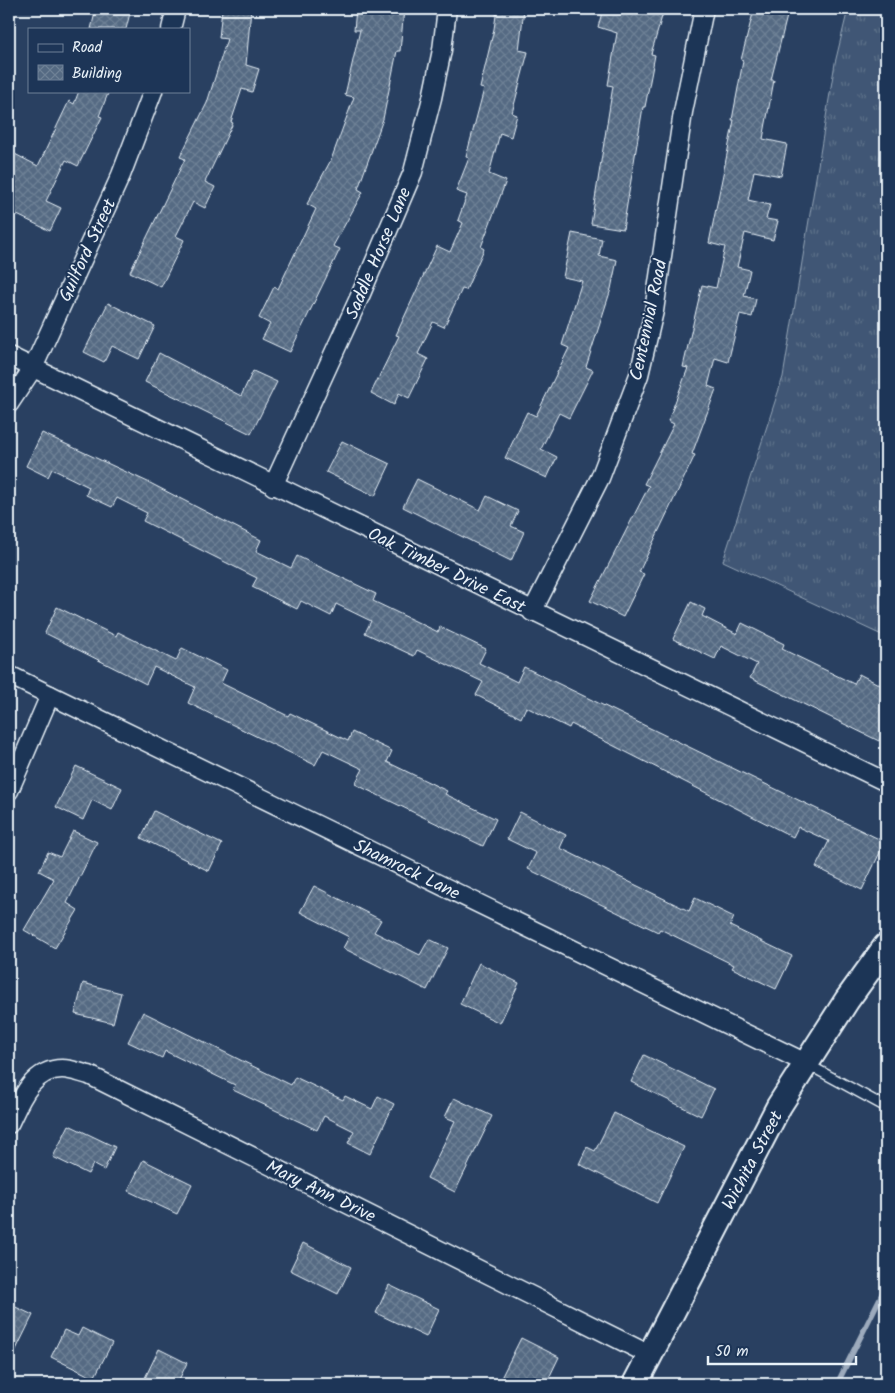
<svg xmlns="http://www.w3.org/2000/svg" width="895" height="1393" viewBox="0 0 895 1393" font-family="Kalam,sans-serif">
<style>
.grass{fill:url(#grass-tufts);stroke:#94a4b6}
.lines{fill:none;stroke-linecap:round;stroke-linejoin:round}
.stream{stroke:#9dabbd;stroke-width:5.5}
.building{fill:url(#building-cross-hatch);stroke:#e8f1f8}
.lane-casing{stroke:#e8f1f8;stroke-width:12}
.street-casing{stroke:#e8f1f8;stroke-width:21}
.secondary-casing{stroke:#e8f1f8;stroke-width:28}
.lane{stroke:#1d3557;stroke-width:9}
.street{stroke:#1d3557;stroke-width:18}
.secondary{stroke:#1d3557;stroke-width:24}
.labels{text-anchor:middle;stroke-width:4;stroke-linejoin:round;paint-order:stroke}
.street-label{font-size:18px;fill:#e8f1f8;stroke:#1d3557}
</style>
<defs>
<pattern id="grass-tufts" width="24" height="20" patternUnits="userSpaceOnUse" patternTransform="scale(1.25)"><rect width="24" height="20" fill="#415774"/><path d="M3 7l-1-3M5 7V3M7 7l1-3M15 17l-1-3M17 17v-4M19 17l1-3" fill="none" stroke="#5c7089"/></pattern>
<pattern id="building-cross-hatch" width="8" height="8" patternUnits="userSpaceOnUse" patternTransform="scale(1.25)"><rect width="8" height="8" fill="#556a83"/><path d="M0 0l8 8M0 8l8-8" fill="none" stroke="#6d8095"/></pattern>
</defs>
<rect width="100%" height="100%" fill="#294061"/>
<filter id="ink" filterUnits="userSpaceOnUse"><feTurbulence type="fractalNoise" baseFrequency=".02" numOctaves="2"/><feDisplacementMap in="SourceGraphic" scale="10" xChannelSelector="R" yChannelSelector="G"/><feConvolveMatrix kernelMatrix="1 2 1 2 8 2 1 2 1" color-interpolation-filters="sRGB"/></filter>
<g filter="url(#ink)">
<!-- grass -->
<path class="grass" d="M848,9H886V637L723,561L783,377L835,63Z"/>
<g class="lines">
<!-- stream -->
<path class="stream" d="M837,1384L886,1286"/>
</g>
<!-- building -->
<g class="building">
<path d="M96,9H131L126,29H91Z"/>
<path d="M222,9H251L246,65L259,69L252,92L242,89L231,122L233,123L205,182L215,187L205,208L193,202L176,236L184,240L161,287L130,272L185,159L180,157L207,103L227,39L219,38Z"/>
<path d="M356,9H404L400,51H397L383,119L358,189L363,192L333,246L340,249L290,352L262,339L270,324L259,318L274,287L278,289L316,209L307,204L331,160L354,97L345,95L360,30H354Z"/>
<path d="M497,9H524L519,50L528,52L512,113L517,115L511,137L500,133L489,174L506,181L481,247L484,249L466,290L462,289L444,327L433,322L418,354L428,359L409,398L399,393L394,405L371,393L399,336L396,335L437,246L450,252L463,223L458,220L467,195L456,191L469,158L466,157L484,89L480,88L494,29Z"/>
<path d="M603,9H648L663,13L651,54L655,55L645,107H643L623,229L591,224L613,86L608,85L617,33L598,27Z"/>
<path d="M754,9L787,16L771,80H774L763,139L787,144L781,176L754,171L748,200L770,205L766,219L778,221L773,240L745,233L737,267L750,270L744,296L756,299L752,317L740,314L728,362L715,358L708,386L716,389L692,454L695,455L639,572L644,574L623,617L590,601L649,486L644,484L674,424L668,421L688,368L683,367L702,285L716,288L725,247L709,243L734,120H732L743,61L741,60Z"/>
<path d="M79,91H109L99,116L102,117L78,166L66,160L46,201L61,208L50,231L9,211L15,195L9,192V151L38,166L69,101L74,104Z"/>
<path d="M572,233L602,239L599,256L617,260L611,289L586,367L593,370L569,418L559,413L541,449L557,457L547,478L505,458L527,412L536,416L569,348L562,345L582,281L563,277Z"/>
<path d="M108,303L155,326L139,359L112,346L104,362L84,352Z"/>
<path d="M159,353L241,396L253,371L277,382L251,434L145,382Z"/>
<path d="M42,433L150,483L261,540L256,551L291,568L297,556L376,594L373,601L438,632L440,627L486,649L479,663L517,682L524,667L885,842L862,890L816,867L829,841L798,827L793,837L571,724L569,728L526,707L521,718L476,695L483,682L417,650L414,656L365,633L371,621L336,604L331,616L301,601L297,609L252,587L257,578L143,521L147,513L117,498L112,507L86,495L89,487L52,469L48,477L26,466Z"/>
<path d="M342,441L390,464L375,496L326,472Z"/>
<path d="M417,479L480,510L487,496L518,511L511,526L524,532L511,561L403,507Z"/>
<path d="M691,602L705,609L702,616L737,634L742,623L784,644L782,649L854,684L859,674L886,688L880,702L886,706V727L879,741L750,678L757,664L721,646L715,659L673,639Z"/>
<path d="M57,607L116,636L118,632L176,661L182,648L227,670L221,683L288,716L290,713L348,741L352,732L392,751L387,762L447,791L445,794L496,819L483,846L355,784L363,769L323,750L315,765L188,703L195,687L154,667L146,684L45,633Z"/>
<path d="M76,766L122,788L112,810L92,800L83,820L56,807Z"/>
<path d="M154,811L222,844L209,871L141,838Z"/>
<path d="M520,812L566,835L560,848L689,911L695,898L734,917L730,926L792,956L776,989L732,968L734,965L660,929L658,932L528,869L536,853L507,839Z"/>
<path d="M73,831L97,842L67,903L78,910L55,948L24,930L54,879L39,871L48,852L60,857Z"/>
<path d="M314,886L381,920L374,932L420,955L429,939L448,948L427,990L343,948L349,937L300,912Z"/>
<path d="M479,963L519,983L500,1023L460,1004Z"/>
<path d="M83,983L121,993L113,1023L75,1014Z"/>
<path d="M143,1012L291,1085L295,1077L343,1100L345,1096L372,1109L378,1096L394,1104L370,1154L348,1143L354,1131L324,1116L317,1130L233,1090L235,1085L165,1051L162,1058L128,1042Z"/>
<path d="M644,1055L714,1089L701,1116L631,1082Z"/>
<path d="M454,1098L492,1116L455,1192L427,1178L455,1121L445,1117Z"/>
<path d="M614,1113L684,1147L657,1203L579,1164L587,1147L595,1151Z"/>
<path d="M69,1125L115,1147L104,1170L93,1164L88,1174L53,1157Z"/>
<path d="M143,1160L192,1184L177,1214L128,1191Z"/>
<path d="M303,1243L351,1267L338,1294L290,1270Z"/>
<path d="M389,1285L439,1309L426,1337L376,1313Z"/>
<path d="M9,1304L33,1315L9,1364Z"/>
<path d="M82,1328L112,1343L94,1378L51,1357L64,1330L78,1336Z"/>
<path d="M521,1338L559,1357L546,1384H498Z"/>
<path d="M159,1349L187,1363L177,1384H142Z"/>
</g>
<g class="lines">
<defs>
<path id="lane" d="M807,1064L886,1107"/>
<g id="street">
<path d="M171,29L176,9"/>
<path d="M9,356L886,782"/>
<path d="M9,404L33,368L121,175L153,91"/>
<path d="M273,486L360,296L413,172L432,98L442,50L447,9"/>
<path d="M532,612L600,478L639,375L654,311L683,112L704,9"/>
<path d="M9,675L806,1063"/>
<path d="M9,791L50,695"/>
<path d="M9,1124C20,1101 32,1069 62,1069C71,1069 81,1073 89,1075L650,1355"/>
</g>
<path id="secondary" d="M635,1384L779,1106L847,1000L886,946"/>
</defs>
<!-- lane casing -->
<use href="#lane" class="lane-casing"/>
<!-- street casing -->
<use href="#street" class="street-casing"/>
<!-- secondary casing -->
<use href="#secondary" class="secondary-casing"/>
<!-- lane -->
<use href="#lane" class="lane"/>
<!-- street -->
<use href="#street" class="street"/>
<!-- secondary -->
<use href="#secondary" class="secondary"/>
</g>
</g>
<g class="labels">
<!-- street labels -->
<g class="street-label">
<text transform="translate(87 250) rotate(-65)" y="6">Guilford Street</text>
<text transform="translate(378 253) rotate(-67)" y="6">Saddle Horse Lane</text>
<text transform="translate(648 320) rotate(-78)" y="6">Centennial Road</text>
<text transform="translate(447 570) rotate(26)" y="6">Oak Timber Drive East</text>
<text transform="translate(407 869) rotate(26)" y="6">Shamrock Lane</text>
<text transform="translate(752 1160) rotate(-62)" y="6">Wichita Street</text>
<text transform="translate(321 1191) rotate(26)" y="6">Mary Ann Drive</text>
</g>
</g>
<!-- margin -->
<rect width="895" height="1393" fill="none" stroke="#1d3557" stroke-width="30"/>
<rect x="15" y="15" width="865" height="1363" fill="none" stroke="#e8f1f8" stroke-width="2" filter="url(#ink)"/>
<!-- legend -->
<rect x="28" y="28" width="162" height="65" fill="#1d3557" stroke="#6e8097"/>
<rect x="38" y="44" width="25" height="8" fill="#1d3557" stroke="#6e8097"/>
<text x="72" y="52" font-size="15" fill="#e8f1f8">Road</text>
<rect x="38" y="65" width="25" height="15" fill="url(#building-cross-hatch)" stroke="#6e8097"/>
<text x="72" y="78" font-size="15" fill="#e8f1f8">Building</text>
<!-- scale -->
<path d="M708 1356v8h148v-8" fill="none" stroke="#e8f1f8" stroke-width="2.5"/>
<text x="715" y="1356" font-size="15" fill="#e8f1f8" stroke="#1d3557" stroke-width="4" paint-order="stroke">50 m</text>
</svg>
